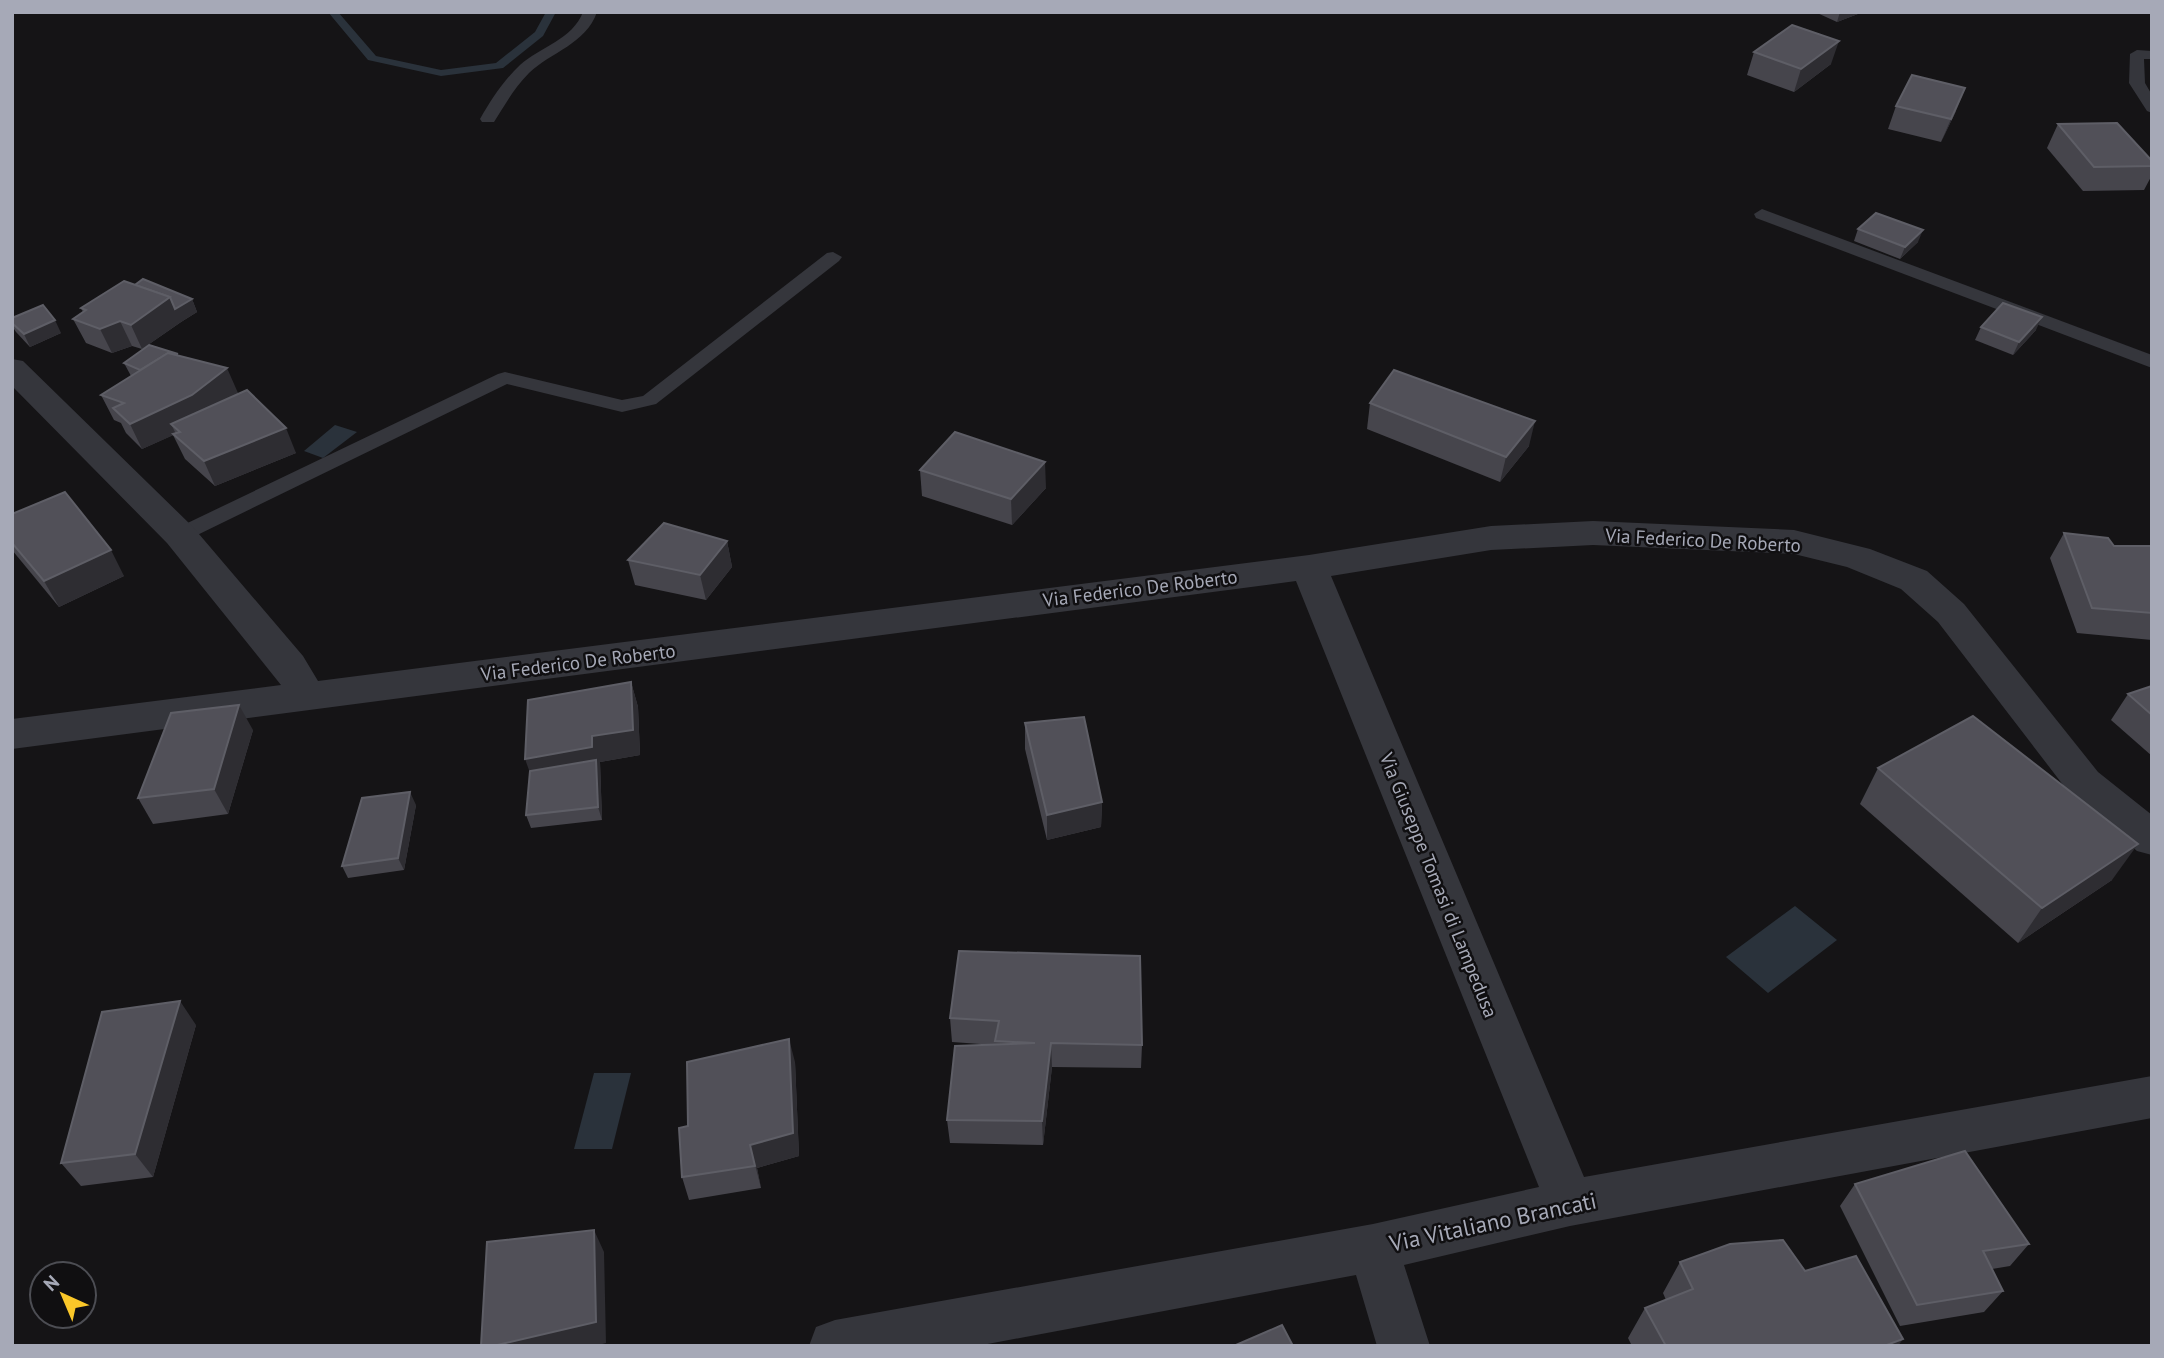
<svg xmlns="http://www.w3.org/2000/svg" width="2164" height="1358" viewBox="0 0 2164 1358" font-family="'PT Sans',sans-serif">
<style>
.water{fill:#2a323b}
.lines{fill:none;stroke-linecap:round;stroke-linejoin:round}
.stream{fill:#2a323b;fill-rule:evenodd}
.lane{fill:#35363c;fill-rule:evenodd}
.street{fill:#35363c;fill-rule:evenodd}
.wall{fill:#46454c}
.shaded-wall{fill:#2e2d32}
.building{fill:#515058;stroke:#5e5e66;stroke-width:2}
.labels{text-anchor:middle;stroke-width:5;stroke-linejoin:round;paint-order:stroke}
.street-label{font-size:19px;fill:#a6a9b7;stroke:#100f11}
.near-street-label{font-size:23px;fill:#a6a9b7;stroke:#100f11}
</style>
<rect width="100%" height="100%" fill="#151416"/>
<!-- water -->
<g class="water">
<path d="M335,425L357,432L323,458L304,451Z"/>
<path d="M1795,906L1837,940L1768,993L1726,957Z"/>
<path d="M594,1073H631L612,1149H574Z"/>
</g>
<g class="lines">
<!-- stream -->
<path class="stream" d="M328,12H338L376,56L441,70L496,63L535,32L546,12H556L543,36L503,68L441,76L368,60Z"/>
<!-- lane -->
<g class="lane">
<path d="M583,12H597C586,44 551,52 529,73C514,88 505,105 494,122H482L480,119C491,100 503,81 520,65C540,47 573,39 583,12Z"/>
<path d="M2137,50L2152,51V59H2144L2145,83L2152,95V113L2147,111L2129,83L2130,54Z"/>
<path d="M1762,209L2152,355V368L1756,218L1754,214Z"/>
<path d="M833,252L842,257L839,261L656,404L622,412L507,384L187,540H173L170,535L173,530L498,374L505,372L622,400L643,396L827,253Z"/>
</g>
<!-- street -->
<path class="street" d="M12,359L23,361L193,527L303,656L318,681L1309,555L1491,526L1593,521L1794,530L1870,549L1927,571L1964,604L2098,772L2152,815V855L2137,851L2070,794L1938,622L1901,589L1847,567L1794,554L1593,545L1491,550L1331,576L1584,1177L2152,1076V1118L1570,1226L1404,1265L1430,1346H1377L1356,1275L977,1346H809L816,1327L835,1320L1373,1224L1539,1187L1296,581L12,749V719L281,685L167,543L12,386Z"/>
</g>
<!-- wall -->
<g class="wall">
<path d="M1815,12H1863L1837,22Z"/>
<path d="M1754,52L1831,64L1794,92L1747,75Z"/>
<path d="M1896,106L1956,111L1941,142L1888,129Z"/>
<path d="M2058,124L2152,161V175L2144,190L2083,191L2047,148Z"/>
<path d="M1858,229L1918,242L1900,259L1854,241Z"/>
<path d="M135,285L192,299L197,312L181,322L142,349L132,346L112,353L86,343L73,319L83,312L81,308Z"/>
<path d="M12,318L61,333L30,347L16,332L12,326Z"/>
<path d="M1981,327L2036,330L2013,355L1975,340Z"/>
<path d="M178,355L238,393L236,395L296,453L215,486L185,459L173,435L142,449L126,433L121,423L114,420L101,395L131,376L124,363Z"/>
<path d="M1370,403L1529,446L1500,482L1367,429Z"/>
<path d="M920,470L1046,488L1012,525L922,496Z"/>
<path d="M12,514L124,576L59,607L12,550Z"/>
<path d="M2064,533L2114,546H2152V640L2077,633L2050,558Z"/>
<path d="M727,541L732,567L706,600L635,585L628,560Z"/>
<path d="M631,682L638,707L640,755L600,762L602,820L531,828L526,815Z"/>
<path d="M2152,686V756L2111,720L2128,694Z"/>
<path d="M1025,723L1102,802L1101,827L1047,840L1025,749Z"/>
<path d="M253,730L228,814L153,824L138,798Z"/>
<path d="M1878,768L2112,880L2018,943L1860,804Z"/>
<path d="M416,805L404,870L348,878L342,866Z"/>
<path d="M959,951L1142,1045L1141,1068L1052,1067L1043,1145L950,1143L947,1120L994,1045L952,1042L950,1018Z"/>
<path d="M196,1025L153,1177L81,1186L61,1163Z"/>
<path d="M795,1062L799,1156L757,1168L761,1188L689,1200L682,1177L688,1126Z"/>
<path d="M1855,1184L2029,1244L2010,1266L1992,1269L2003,1291L1984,1312L1900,1326L1840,1206Z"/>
<path d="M1680,1262L1805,1271L1898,1346H1632L1628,1338L1645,1308L1666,1300L1663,1293Z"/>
</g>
<!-- shaded-wall -->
<g class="shaded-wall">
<path d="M1840,12H1863L1837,22Z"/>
<path d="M1839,41L1831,64L1794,92L1801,69Z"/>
<path d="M1965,88L1956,111L1941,142L1951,119Z"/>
<path d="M1923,230L1918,242L1900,259L1905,247Z"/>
<path d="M170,297L192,299L197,312L181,322L142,349L131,325Z"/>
<path d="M2042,317L2036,330L2013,355L2019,342Z"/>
<path d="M55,320L61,333L30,347L24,334Z"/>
<path d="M120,321L132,346L112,353L100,329Z"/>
<path d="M227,368L238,393L203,420L171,424L176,434L142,449L130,424Z"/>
<path d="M1535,421L1529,446L1500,482L1506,457Z"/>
<path d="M286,428L296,453L215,486L204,461Z"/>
<path d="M1045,462L1046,488L1012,525L1011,499Z"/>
<path d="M727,541L732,567L706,600L700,575Z"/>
<path d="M111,550L124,576L59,607L44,581Z"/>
<path d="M631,682L638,707L640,755L600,762L602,820L598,807L534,784L525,759L592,736Z"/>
<path d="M239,705L253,730L228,814L214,789Z"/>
<path d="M410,792L416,805L404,870L398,858Z"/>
<path d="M1102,802L1101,827L1047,840V815Z"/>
<path d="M2138,844L2112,880L2018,943L2042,908Z"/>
<path d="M180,1001L196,1025L153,1177L135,1154Z"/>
<path d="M789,1039L795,1062L799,1156L757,1168L761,1188L750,1145Z"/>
<path d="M1051,1043L1052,1067L1043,1145L1042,1121Z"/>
<path d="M594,1230L604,1252L606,1343L595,1346H493Z"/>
<path d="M1903,1339L1898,1346H1884Z"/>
</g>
<!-- building -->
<g class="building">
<path d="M1792,25L1839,41L1801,69L1754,52Z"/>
<path d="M1912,75L1965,88L1951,119L1896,106Z"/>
<path d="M2117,123L2152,161V166L2094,167L2058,124Z"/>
<path d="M1876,213L1923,230L1905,247L1858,229Z"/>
<path d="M143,279L192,299L175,309L170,297L135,285Z"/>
<path d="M124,281L170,297L131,325L120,321L100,329L73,319L86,310L81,308Z"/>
<path d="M2003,303L2042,317L2019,342L1981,327Z"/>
<path d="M43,305L55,320L24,334L12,323V318Z"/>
<path d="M149,345L178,354L168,353L140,370L124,363Z"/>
<path d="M168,353L227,368L192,395L130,424L113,408L124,403L101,395Z"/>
<path d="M1394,370L1535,421L1506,457L1370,403Z"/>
<path d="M247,390L286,428L204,461L173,434L180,432L171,424Z"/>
<path d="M955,432L1045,462L1011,499L920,470Z"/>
<path d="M65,492L111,550L44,581L12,543V514Z"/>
<path d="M664,523L727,541L700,575L628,560Z"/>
<path d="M2064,533L2108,538L2114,546H2152V613L2092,608Z"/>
<path d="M631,682L633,730L592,736V747L525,759L528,700Z"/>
<path d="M2152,686V715L2128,694Z"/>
<path d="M239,705L214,789L138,798L171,713Z"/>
<path d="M1973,716L2138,844L2042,908L1878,768Z"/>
<path d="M1084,717L1102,802L1047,815L1025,723Z"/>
<path d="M596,760L598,807L526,815L530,771Z"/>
<path d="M410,792L398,858L342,866L362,798Z"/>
<path d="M959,951L1140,956L1142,1045L1051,1043L1042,1121L947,1120L955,1046L1035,1043L995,1041L999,1021L950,1018Z"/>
<path d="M180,1001L135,1154L61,1163L102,1012Z"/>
<path d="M789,1039L793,1133L750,1145L755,1166L682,1177L679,1128L688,1126L687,1062Z"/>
<path d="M1965,1151L2029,1244L1983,1251L2003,1291L1917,1305L1855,1184Z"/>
<path d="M594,1230L596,1322L493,1346H481L487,1242Z"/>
<path d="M1783,1240L1805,1271L1856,1256L1903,1339L1884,1346H1666L1645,1308L1693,1289L1680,1262L1730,1244Z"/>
<path d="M1282,1325L1293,1346L1236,1345Z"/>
</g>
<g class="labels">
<!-- street labels -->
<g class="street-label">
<text transform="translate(1703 540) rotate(3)" y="7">Via Federico De Roberto</text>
<text transform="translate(1140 588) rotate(-7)" y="7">Via Federico De Roberto</text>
<text transform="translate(578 662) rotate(-7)" y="7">Via Federico De Roberto</text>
<text transform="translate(1439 885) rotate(68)" y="7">Via Giuseppe Tomasi di Lampedusa</text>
</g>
<!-- near-street labels -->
<g class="near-street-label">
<text transform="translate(1493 1222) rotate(-12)" y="8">Via Vitaliano Brancati</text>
</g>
</g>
<!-- border -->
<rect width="2164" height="1358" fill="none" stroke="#a6a9b7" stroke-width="28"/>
<!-- north arrow -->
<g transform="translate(63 1295) rotate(316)"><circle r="33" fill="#100f11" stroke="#4c4d53" stroke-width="2"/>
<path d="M0-5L12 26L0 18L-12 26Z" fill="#fac729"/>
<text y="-10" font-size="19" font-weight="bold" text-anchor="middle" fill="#a6a9b7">N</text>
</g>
</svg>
